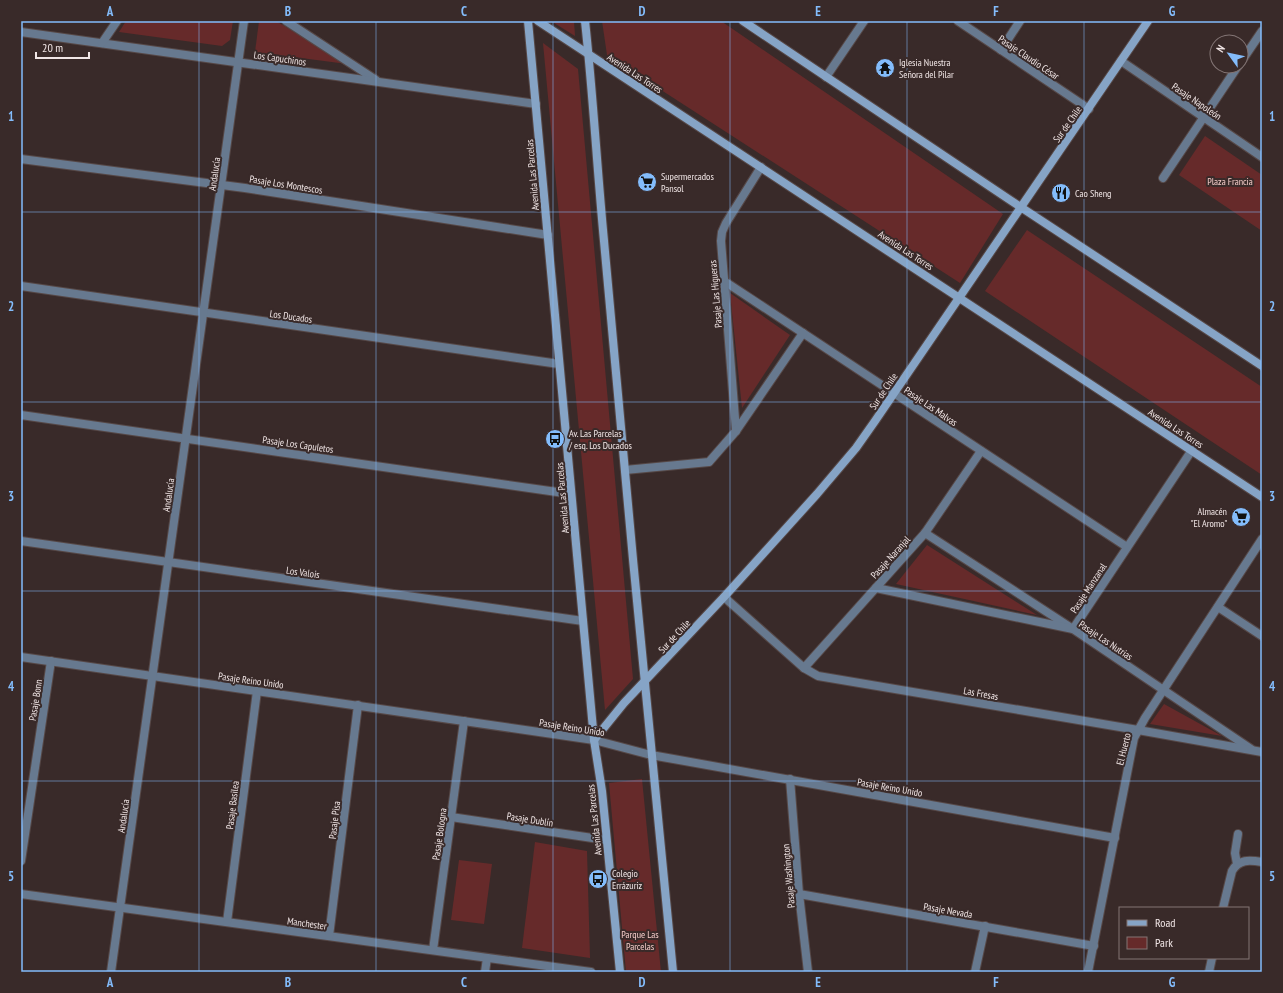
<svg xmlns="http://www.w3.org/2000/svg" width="1283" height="993" viewBox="0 0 1283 993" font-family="'PT Sans Narrow',sans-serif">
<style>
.green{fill:#662a2a}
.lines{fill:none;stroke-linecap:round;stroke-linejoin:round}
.street-casing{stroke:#564847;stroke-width:10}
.secondary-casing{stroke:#564847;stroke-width:10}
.street{stroke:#67798f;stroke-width:8}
.secondary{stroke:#86a4c6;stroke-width:8}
.grid{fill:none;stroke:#83bcfb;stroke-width:1;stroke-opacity:0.55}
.labels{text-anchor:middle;stroke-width:4;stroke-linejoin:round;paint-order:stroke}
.street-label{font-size:10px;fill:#f1e6e6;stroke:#392a29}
.poi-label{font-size:10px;fill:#f1e6e6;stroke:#392a29;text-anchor:start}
.park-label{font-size:10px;fill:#f5ccc9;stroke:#392a29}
.neatline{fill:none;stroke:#83bcfb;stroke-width:1.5}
.grid-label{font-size:13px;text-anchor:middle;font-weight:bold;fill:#83bcfb}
</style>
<rect width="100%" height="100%" fill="#392a29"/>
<!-- green -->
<g class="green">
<path d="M126,21H233L230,40L222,46L119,32Z"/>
<path d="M259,21H276L347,64L255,52Z"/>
<path d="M551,21H574L575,36Z"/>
<path d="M602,21H721L1003,214L960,283L607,55Z"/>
<path d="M543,43L578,69L633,679L605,710Z"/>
<path d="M1205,136L1262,175V231L1179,175Z"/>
<path d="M1027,230L1262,387V475L985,291Z"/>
<path d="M730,293L790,335L742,408Z"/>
<path d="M927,545L1037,615L896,584Z"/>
<path d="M1164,704L1222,736L1150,724Z"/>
<path d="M642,779L661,972H626L609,783Z"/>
<path d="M535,842L587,851L590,958L522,948Z"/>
<path d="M459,860L492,864L484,924L451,920Z"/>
</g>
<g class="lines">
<defs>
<g id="street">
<path d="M286,21L376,80"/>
<path d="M958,21L1089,109"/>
<path d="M21,32L536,104"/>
<path d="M102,43L117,21"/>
<path d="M1001,50L1020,21"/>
<path d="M1121,61L1262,157"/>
<path d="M1241,62L1262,31"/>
<path d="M826,77L864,21"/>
<path d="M21,159L245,188L548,235"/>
<path d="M1163,178L1238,66"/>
<path d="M724,281L1127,547"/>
<path d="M21,286L559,364"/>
<path d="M21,415L571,494"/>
<path d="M736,431L721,241L722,232L726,223L761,167"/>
<path d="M625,470L709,462L736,431L803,333"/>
<path d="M925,533L1073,629L1251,749"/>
<path d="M21,541L583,621"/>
<path d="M876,588L1073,629L1192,450"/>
<path d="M724,597L804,668L818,676L1138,730L1262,752"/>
<path d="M1218,607L1262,636"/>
<path d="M21,657L594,740L651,755L1115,838"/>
<path d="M804,668L925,533L981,451"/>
<path d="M790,779L799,894L808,972"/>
<path d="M451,817L606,840"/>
<path d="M21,861L51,661"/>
<path d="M1237,864L1235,853L1238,834"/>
<path d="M21,894L591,972"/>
<path d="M799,894L1094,946"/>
<path d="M1223,908L1232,871C1239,859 1249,860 1262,862"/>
<path d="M227,922L257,691"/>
<path d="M329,936L358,705"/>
<path d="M433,950L464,721"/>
<path d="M111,972L244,21"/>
<path d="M485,972L487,958"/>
<path d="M975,972L985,926"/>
<path d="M1088,972L1134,738L1145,718L1262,539"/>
<path d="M1209,972L1212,958"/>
</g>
<g id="secondary">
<path d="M528,21L594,740L602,791L620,972"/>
<path d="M538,21L1262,497"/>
<path d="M585,21C593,94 597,168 604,241C626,485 648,728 673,972"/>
<path d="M743,21L1010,200L1262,366"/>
<path d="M594,740L624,703L724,597L817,494L856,448L875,421L1148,21"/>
</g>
</defs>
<!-- street casing -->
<use href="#street" class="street-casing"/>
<!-- secondary casing -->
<use href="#secondary" class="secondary-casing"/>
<!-- street -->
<use href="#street" class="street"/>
<!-- secondary -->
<use href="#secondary" class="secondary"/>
</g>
<!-- grid -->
<path class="grid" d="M199,21V972M376,21V972M553,21V972M730,21V972M907,21V972M1084,21V972M21,212H1262M21,402H1262M21,591H1262M21,781H1262"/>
<!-- icons -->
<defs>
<symbol id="temple-disc" viewBox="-11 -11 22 22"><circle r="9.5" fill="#83bcfb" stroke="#392a29"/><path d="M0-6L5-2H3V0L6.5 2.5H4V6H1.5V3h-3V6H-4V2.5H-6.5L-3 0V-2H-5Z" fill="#111"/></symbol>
<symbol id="supermarket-disc" viewBox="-11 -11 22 22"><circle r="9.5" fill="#83bcfb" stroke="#392a29"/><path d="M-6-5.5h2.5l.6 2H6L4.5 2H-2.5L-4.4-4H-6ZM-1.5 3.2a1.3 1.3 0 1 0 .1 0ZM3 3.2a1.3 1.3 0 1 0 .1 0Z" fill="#111"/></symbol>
<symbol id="restaurant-disc" viewBox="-11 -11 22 22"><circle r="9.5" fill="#83bcfb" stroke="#392a29"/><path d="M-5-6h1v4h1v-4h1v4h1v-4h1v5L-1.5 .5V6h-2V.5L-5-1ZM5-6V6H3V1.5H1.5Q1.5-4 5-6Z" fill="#111"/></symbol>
<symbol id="bus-disc" viewBox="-11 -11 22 22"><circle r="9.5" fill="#83bcfb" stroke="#392a29"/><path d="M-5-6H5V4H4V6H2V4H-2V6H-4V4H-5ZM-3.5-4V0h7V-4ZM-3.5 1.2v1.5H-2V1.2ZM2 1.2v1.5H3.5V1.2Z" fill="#111"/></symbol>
</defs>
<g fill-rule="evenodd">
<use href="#temple-disc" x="874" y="57" width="22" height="22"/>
<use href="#supermarket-disc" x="636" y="171" width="22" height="22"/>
<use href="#restaurant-disc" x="1050" y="182" width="22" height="22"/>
<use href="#bus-disc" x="544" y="428" width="22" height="22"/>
<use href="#supermarket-disc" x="1230" y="506" width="22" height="22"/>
<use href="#bus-disc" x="587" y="868" width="22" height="22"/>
</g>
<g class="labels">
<!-- street labels -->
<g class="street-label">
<text transform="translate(1029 57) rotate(34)" y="4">Pasaje Claudio César</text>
<text transform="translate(280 58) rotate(8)" y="4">Los Capuchinos</text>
<text transform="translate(635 73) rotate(33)" y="4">Avenida Las Torres</text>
<text transform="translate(1197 101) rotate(34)" y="4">Pasaje Napoleón</text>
<text transform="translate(1067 124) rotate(-55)" y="4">Sur de Chile</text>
<text transform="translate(214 174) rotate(-82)" y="4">Andalucía</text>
<text transform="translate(532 175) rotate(-95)" y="4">Avenida Las Parcelas</text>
<text transform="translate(286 184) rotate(9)" y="4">Pasaje Los Montescos</text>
<text transform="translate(906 250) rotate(33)" y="4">Avenida Las Torres</text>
<text transform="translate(715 294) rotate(-95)" y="4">Pasaje Las Higueras</text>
<text transform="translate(291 316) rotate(8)" y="4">Los Ducados</text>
<text transform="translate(883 391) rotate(-56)" y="4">Sur de Chile</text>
<text transform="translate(931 406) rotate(34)" y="4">Pasaje Las Malvas</text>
<text transform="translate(1176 428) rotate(33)" y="4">Avenida Las Torres</text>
<text transform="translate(298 444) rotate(8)" y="4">Pasaje Los Capuletos</text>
<text transform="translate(168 495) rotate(-82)" y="4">Andalucía</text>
<text transform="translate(562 498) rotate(-95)" y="4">Avenida Las Parcelas</text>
<text transform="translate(890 557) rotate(-48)" y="4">Pasaje Naranjal</text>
<text transform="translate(303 572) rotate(8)" y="4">Los Valois</text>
<text transform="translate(1088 588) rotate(-57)" y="4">Pasaje Manzanal</text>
<text transform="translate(674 636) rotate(-47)" y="4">Sur de Chile</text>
<text transform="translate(1106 640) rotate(34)" y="4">Pasaje Las Nutrias</text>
<text transform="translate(251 680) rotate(8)" y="4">Pasaje Reino Unido</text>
<text transform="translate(981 693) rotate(10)" y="4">Las Fresas</text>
<text transform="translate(35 700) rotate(-81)" y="4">Pasaje Bonn</text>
<text transform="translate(572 727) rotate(9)" y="4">Pasaje Reino Unido</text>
<text transform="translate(1123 749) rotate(-76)" y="4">El Huerto</text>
<text transform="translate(890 787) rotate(10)" y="4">Pasaje Reino Unido</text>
<text transform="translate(232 805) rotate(-83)" y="4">Pasaje Basilea</text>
<text transform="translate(123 816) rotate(-82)" y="4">Andalucía</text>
<text transform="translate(530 819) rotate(9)" y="4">Pasaje Dublín</text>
<text transform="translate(334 820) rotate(-83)" y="4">Pasaje Pisa</text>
<text transform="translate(594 820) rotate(-96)" y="4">Avenida Las Parcelas</text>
<text transform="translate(439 834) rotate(-82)" y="4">Pasaje Bologna</text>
<text transform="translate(788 876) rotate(-95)" y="4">Pasaje Washington</text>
<text transform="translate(948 910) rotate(10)" y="4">Pasaje Nevada</text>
<text transform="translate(307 923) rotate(8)" y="4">Manchester</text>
</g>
<!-- poi labels -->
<g class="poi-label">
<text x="899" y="66">Iglesia Nuestra<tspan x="899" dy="12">Señora del Pilar</tspan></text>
<text x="661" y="180">Supermercados<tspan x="661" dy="12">Pansol</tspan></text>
<text x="1075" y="197">Cao Sheng</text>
<text x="569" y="437">Av. Las Parcelas<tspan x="569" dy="12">/ esq. Los Ducados</tspan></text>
<text x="1227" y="515" text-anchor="end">Almacén<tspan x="1227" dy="12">"El Aromo"</tspan></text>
<text x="612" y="877">Colegio<tspan x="612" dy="12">Errázuriz</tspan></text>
</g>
<!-- park labels -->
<g class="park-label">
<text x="1230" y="185">Plaza Francia</text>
<text x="640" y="938">Parque Las<tspan x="640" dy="12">Parcelas</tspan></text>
</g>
</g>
<!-- border -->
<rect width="1283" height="993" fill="none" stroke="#392a29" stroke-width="44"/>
<!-- legend -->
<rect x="1119" y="907" width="130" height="52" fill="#392a29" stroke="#837575"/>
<rect x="1127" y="920" width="20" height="6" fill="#86a4c6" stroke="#837575"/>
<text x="1155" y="927" font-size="12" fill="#f1e6e6">Road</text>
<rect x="1127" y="937" width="20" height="12" fill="#662a2a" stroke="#837575"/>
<text x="1155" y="947" font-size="12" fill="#f1e6e6">Park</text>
<!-- north arrow -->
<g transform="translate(1229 54) rotate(303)"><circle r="19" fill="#392a29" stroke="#837575"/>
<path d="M0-3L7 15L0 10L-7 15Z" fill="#83bcfb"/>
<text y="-6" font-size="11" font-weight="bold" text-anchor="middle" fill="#f1e6e6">N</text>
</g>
<!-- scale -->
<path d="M36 52v6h53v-6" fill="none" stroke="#f1e6e6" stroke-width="2"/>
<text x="42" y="52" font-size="12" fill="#f1e6e6" stroke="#392a29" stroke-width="3" paint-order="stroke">20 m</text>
<rect x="22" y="22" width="1239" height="949" class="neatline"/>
<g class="grid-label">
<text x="110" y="16">A</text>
<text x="288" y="16">B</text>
<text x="464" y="16">C</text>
<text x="642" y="16">D</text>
<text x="818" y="16">E</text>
<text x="996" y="16">F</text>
<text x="1172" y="16">G</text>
<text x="11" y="121">1</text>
<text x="1272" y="121">1</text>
<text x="11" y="311">2</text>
<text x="1272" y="311">2</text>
<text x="11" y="501">3</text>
<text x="1272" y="501">3</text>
<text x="11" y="691">4</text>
<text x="1272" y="691">4</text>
<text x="11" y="881">5</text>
<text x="1272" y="881">5</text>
<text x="110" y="987">A</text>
<text x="288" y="987">B</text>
<text x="464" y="987">C</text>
<text x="642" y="987">D</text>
<text x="818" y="987">E</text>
<text x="996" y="987">F</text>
<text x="1172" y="987">G</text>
</g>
</svg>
